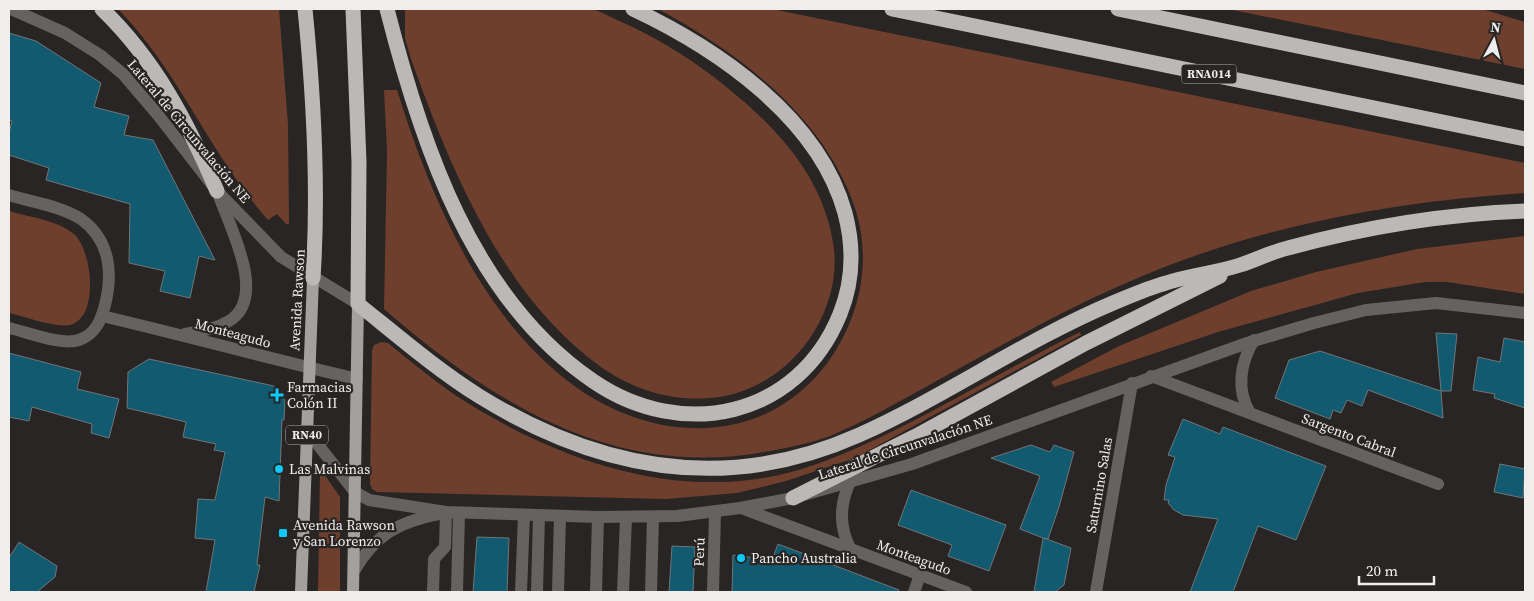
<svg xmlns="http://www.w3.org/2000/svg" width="1534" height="601" viewBox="0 0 1534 601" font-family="'Source Serif 4',serif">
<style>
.green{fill:#6f3f2d}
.building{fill:#115a6f;stroke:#717576}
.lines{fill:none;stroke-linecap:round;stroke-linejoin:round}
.minor{stroke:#656362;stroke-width:12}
.major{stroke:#a3a09f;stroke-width:12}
.highway{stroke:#bcb8b7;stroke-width:15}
.poi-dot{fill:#0dcafa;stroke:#282524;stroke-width:2}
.labels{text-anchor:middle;stroke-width:4.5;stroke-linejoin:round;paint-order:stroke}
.shield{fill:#282524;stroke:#b4b2b1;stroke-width:1}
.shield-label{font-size:12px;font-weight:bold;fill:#f0eeed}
.street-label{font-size:14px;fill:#f0eeed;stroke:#282524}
.poi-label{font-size:14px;fill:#f0eeed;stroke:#282524;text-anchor:start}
</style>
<rect width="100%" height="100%" fill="#282524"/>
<!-- green -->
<g class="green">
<path d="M118,9H279L288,124L289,224H286L277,214L268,220C210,155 179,71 118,9Z"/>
<path d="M405,9C449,9 493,9 536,9C553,9 576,5 592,9C600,11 608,16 615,19C659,38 700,64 736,95C784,135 826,184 834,249C841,315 791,383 725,396C681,404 638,393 601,367C503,297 451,170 411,59L405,38Z"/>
<path d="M658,9H772L1525,163V193C1390,202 1258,226 1133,280C1067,308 1004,344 940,379C904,399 868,420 830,436C809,444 786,448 764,452C615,479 492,403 384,309L387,151L384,90H397C430,196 481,317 573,385C669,455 796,443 848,327C865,288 868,246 854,205C823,116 738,52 658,9Z"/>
<path d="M1228,9H1482L1525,22V69Z"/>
<path d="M9,211C29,217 57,220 74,234C92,250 99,313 73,324C59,330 24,316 9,313Z"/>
<path d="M1525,236V294L1447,282H1425L1358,293L1218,332L1054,387L1051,382L1119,346L1251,291L1316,272L1417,249Z"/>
<path d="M1080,332L1081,335L855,458L786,481L737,493L666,499L377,492L372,489L370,484L372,350L374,345L381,342L388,343C410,361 432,379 455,395C561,464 693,509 817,464C908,431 994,374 1080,332Z"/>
<path d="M322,471L340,497V592H318L320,474Z"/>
</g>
<!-- building -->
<g class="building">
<path d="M9,33L36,41L101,83L94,107L129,116L124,135L153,140L215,260L199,256L190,298L160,291L165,271L129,263L130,204L46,180L49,168L9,155V134L12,121L9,120Z"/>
<path d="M1436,333L1457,334L1451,391H1441Z"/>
<path d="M1504,338L1525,342V408L1494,398L1495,394L1473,390L1478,357L1500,362Z"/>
<path d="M1320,351L1441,391L1443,418L1368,390L1362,406L1347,400L1341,413L1333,410L1330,419L1275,398L1289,360Z"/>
<path d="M9,353L81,372L77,389L119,399L109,438L91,433L92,424L32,407L29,421L9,417Z"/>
<path d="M149,359L274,386L285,400L284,420H282L279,501L265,497L257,565H260L254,592H206L215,540L195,538L198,499L215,500L225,452L214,450L216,444L183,437L186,422L127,408L128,372Z"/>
<path d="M1183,419L1220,434L1223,427L1326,466L1296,540L1258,526L1233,592H1190L1218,519L1183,515L1174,510L1168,503L1169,500H1164L1166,485L1175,457L1168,455Z"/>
<path d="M1031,445L1050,452L1054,445L1074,452L1059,507L1048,539L1044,538L1071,548L1064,585L1055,592H1034L1043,538L1020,529L1040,476L991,458Z"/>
<path d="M1500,464L1525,469L1523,498L1494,492Z"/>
<path d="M911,490L1006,525L989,571L948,556L952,545L898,525Z"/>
<path d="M477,537L509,538L507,592H473Z"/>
<path d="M19,542L57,566L55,577L37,592H9V558Z"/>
<path d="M778,544L899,590L898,592H732L733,555L772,560Z"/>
<path d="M672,546L695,547L693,592H669Z"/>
</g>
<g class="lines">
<!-- minor -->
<g class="minor">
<path d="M11,9L65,33L100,55L123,74L158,115L217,191L281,257L358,304"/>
<path d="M9,195C31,202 61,206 81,219C110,240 113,273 105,305C101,320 96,334 79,340C62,346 27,332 9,328"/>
<path d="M102,316C187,336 271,359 357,379"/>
<path d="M185,334C200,331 216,329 229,321C268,298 230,227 219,196"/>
<path d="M1151,376L1438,484"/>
<path d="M1250,413C1236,390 1240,363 1254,340"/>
<path d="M308,432L355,492L369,500L446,512L598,517L677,516L740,508L793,498L912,464L1247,343L1314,323L1366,310L1436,303L1525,313"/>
<path d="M741,508L966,592"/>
<path d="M851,550C838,526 840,501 852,478"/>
<path d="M354,571C375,535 398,522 439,514"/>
<path d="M433,592L434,559L445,547L446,512"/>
<path d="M457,592L459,513"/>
<path d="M521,592L524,515"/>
<path d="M537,592L539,515"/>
<path d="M558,592L560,516"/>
<path d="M596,592L598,517"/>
<path d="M623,592L626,517"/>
<path d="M651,592L653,517"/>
<path d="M713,592L715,512"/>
<path d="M914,592L920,575"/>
<path d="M1096,592L1132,383"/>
</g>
<!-- major -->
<g class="major">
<path d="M301,592L313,278"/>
<path d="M353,592L358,304"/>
</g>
<!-- highway -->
<g class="highway">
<path d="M102,9C156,61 188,123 217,191"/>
<path d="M305,9C314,99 319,187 313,278"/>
<path d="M353,9L359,162L358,304C398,336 436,369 479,396C600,471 727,494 859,435C946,396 1025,340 1113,303C1130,296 1148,288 1166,283C1190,275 1216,273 1240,265C1256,260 1271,252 1288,248C1365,227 1445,214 1525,211"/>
<path d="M387,9C421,143 472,299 593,381C682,442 798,418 840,314C853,282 854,247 845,213C819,118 718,49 633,9"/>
<path d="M892,9L1525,139"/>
<path d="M1118,9L1525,93"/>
<path d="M793,498L916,436L1086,343L1220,276"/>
</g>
</g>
<!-- markers -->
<g class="poi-dot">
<path d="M274.5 387.5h5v5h5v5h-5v5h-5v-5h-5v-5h5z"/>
<circle cx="279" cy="469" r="5"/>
<rect x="278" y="528" width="10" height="10" rx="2.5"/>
<circle cx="741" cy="558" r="5"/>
</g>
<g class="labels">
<!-- shield labels -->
<g class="shield">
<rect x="1181.5" y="64.5" width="55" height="19" rx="4"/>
<rect x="286" y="425.5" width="42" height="19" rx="4"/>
</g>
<g class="shield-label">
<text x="1209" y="78">RNA014</text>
<text x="307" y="439">RN40</text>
</g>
<!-- street labels -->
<g class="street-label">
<text transform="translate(189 131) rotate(50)" y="5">Lateral de Circunvalación NE</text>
<text transform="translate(297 300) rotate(-87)" y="5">Avenida Rawson</text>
<text transform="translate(233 333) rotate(15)" y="5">Monteagudo</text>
<text transform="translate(1349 435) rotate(21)" y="5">Sargento Cabral</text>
<text transform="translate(905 447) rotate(-18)" y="5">Lateral de Circunvalación NE</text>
<text transform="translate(1099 485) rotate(-80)" y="5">Saturnino Salas</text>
<text transform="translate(699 552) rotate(-88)" y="5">Perú</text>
<text transform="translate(914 557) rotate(20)" y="5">Monteagudo</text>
</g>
<!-- poi labels -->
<g class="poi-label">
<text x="287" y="392">Farmacias<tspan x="287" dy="16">Colón II</tspan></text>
<text x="289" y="474">Las Malvinas</text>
<text x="293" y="530">Avenida Rawson<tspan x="293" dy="16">y San Lorenzo</tspan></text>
<text x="751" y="563">Pancho Australia</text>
</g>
</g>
<!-- border -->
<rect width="1534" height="601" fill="none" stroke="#f0eeed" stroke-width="20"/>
<!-- north arrow -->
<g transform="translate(1494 40) rotate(7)" stroke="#282524" stroke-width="4" paint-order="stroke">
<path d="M0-4L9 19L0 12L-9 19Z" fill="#f0eeed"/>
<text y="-8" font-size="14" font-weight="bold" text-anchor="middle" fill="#f0eeed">N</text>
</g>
<!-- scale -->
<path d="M1359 576v8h75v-8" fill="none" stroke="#f0eeed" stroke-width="2.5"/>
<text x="1366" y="576" font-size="15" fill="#f0eeed" stroke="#282524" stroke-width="4" paint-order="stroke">20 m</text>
</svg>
